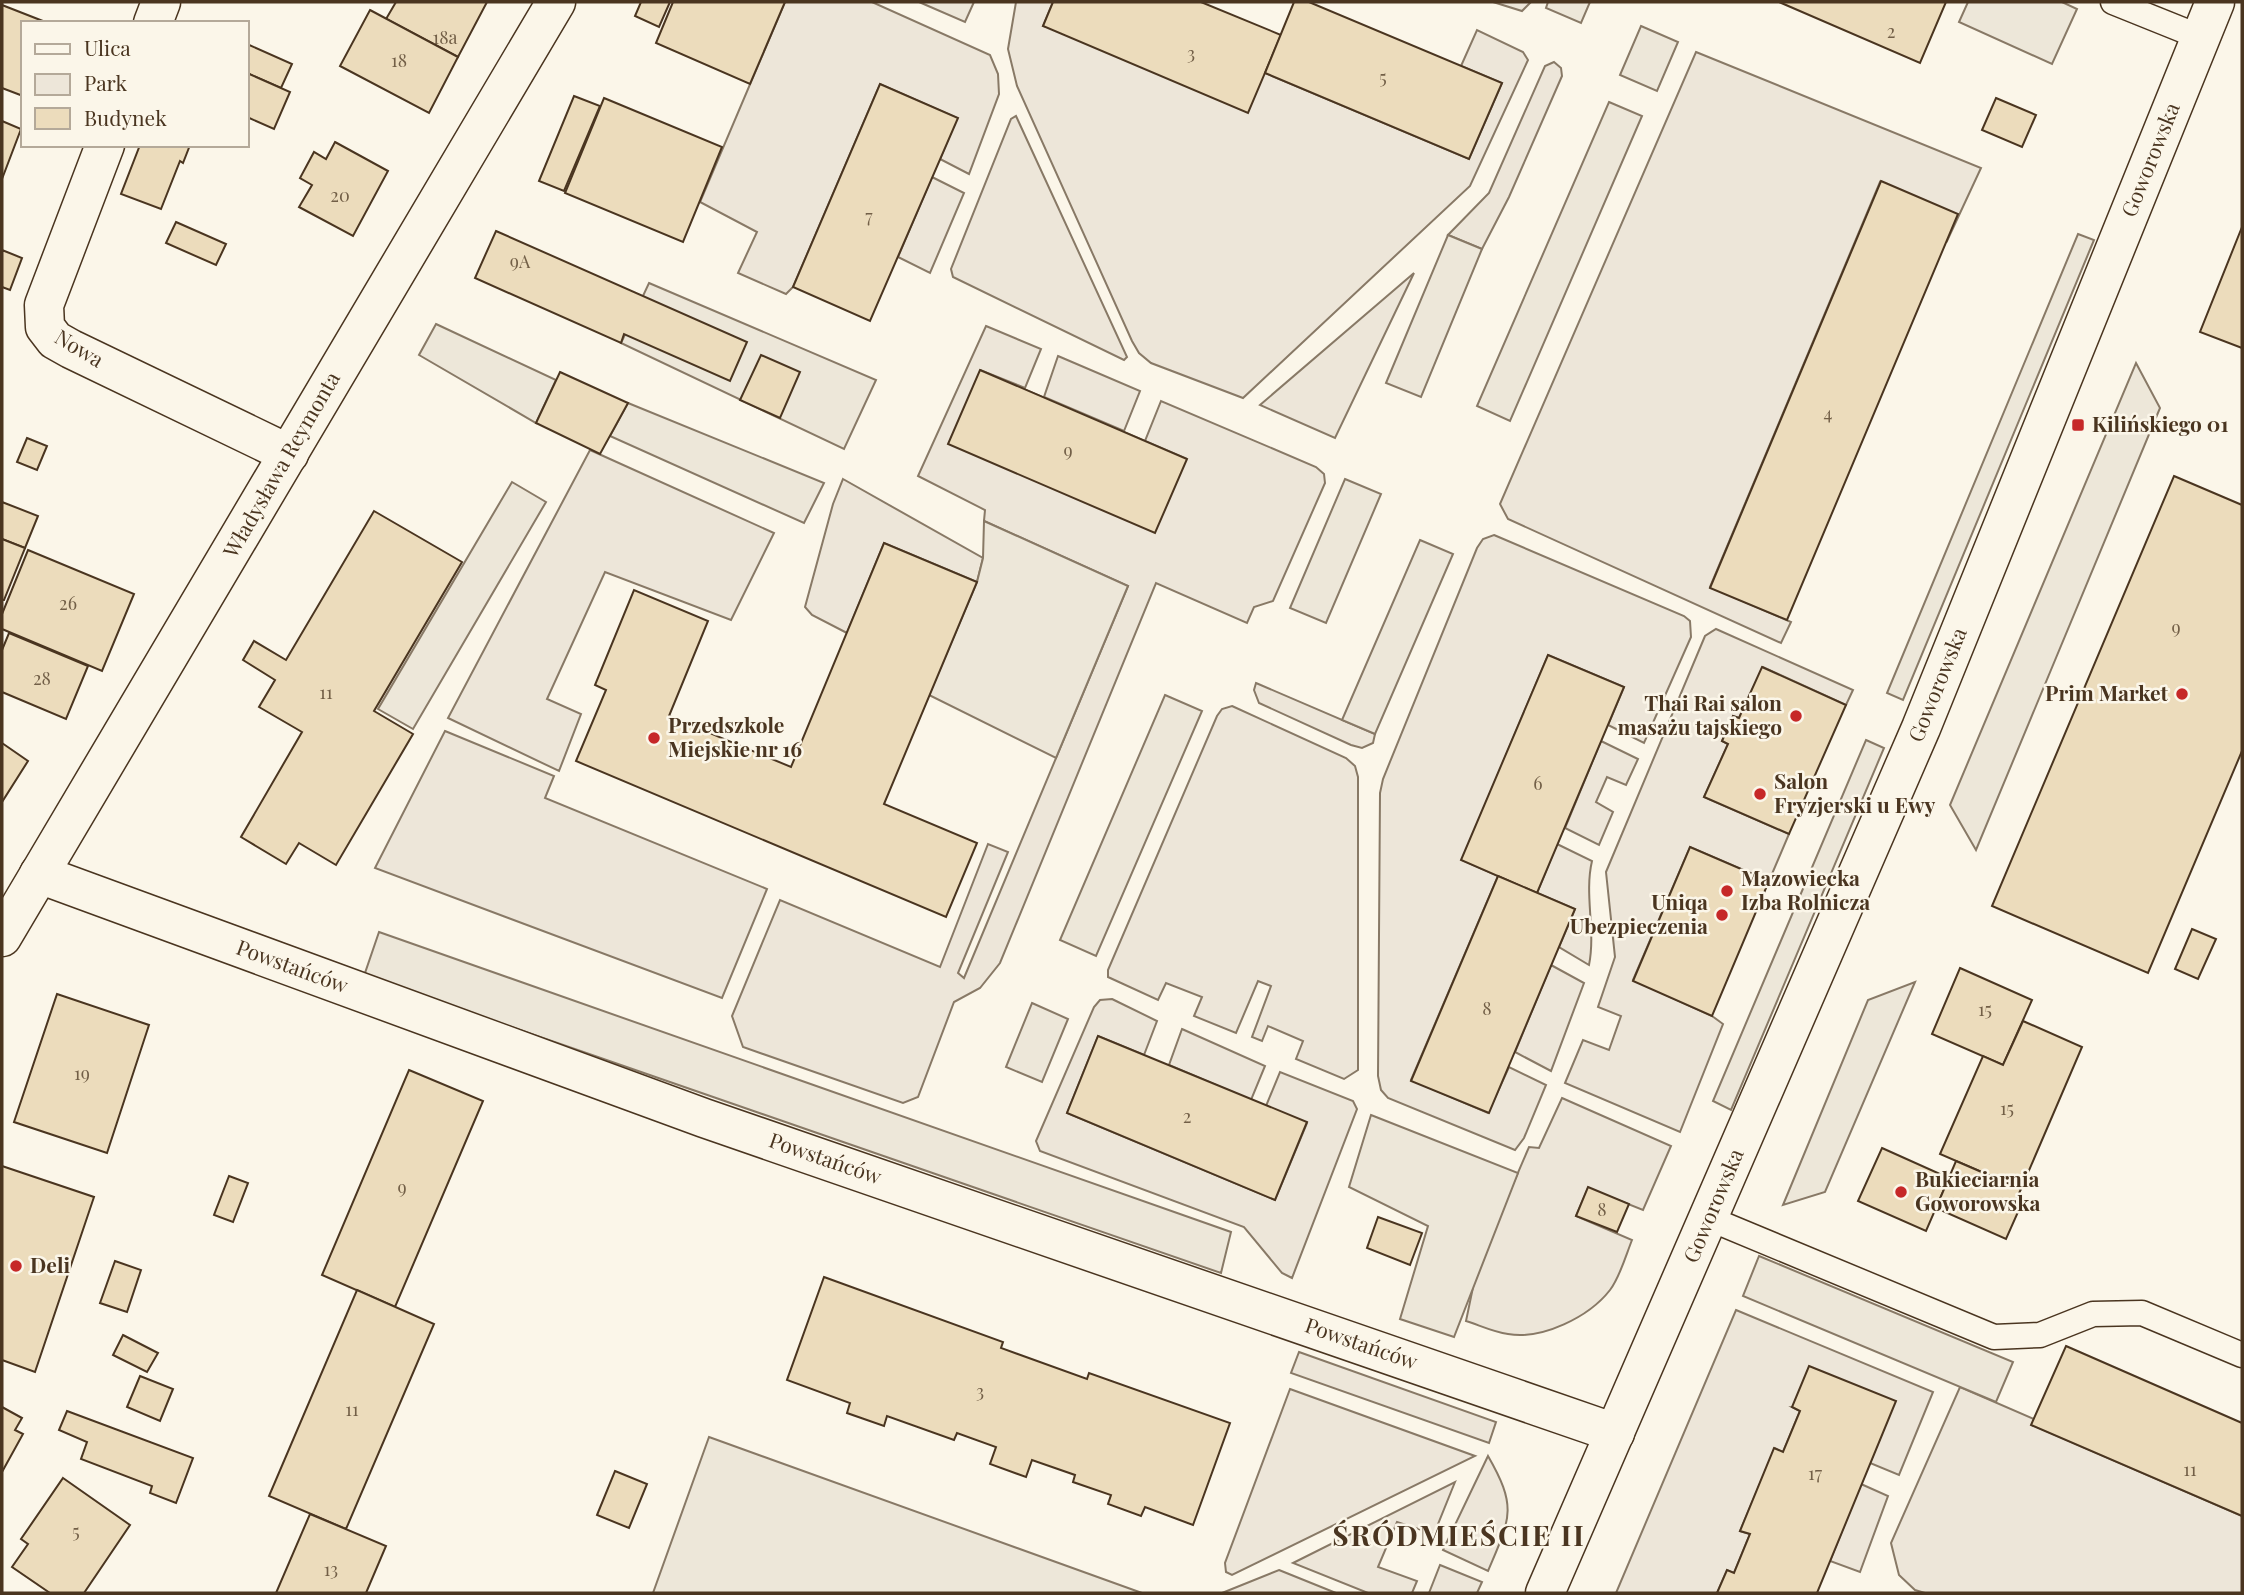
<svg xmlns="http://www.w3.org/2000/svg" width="2244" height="1595" viewBox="0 0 2244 1595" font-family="'Playfair Display',serif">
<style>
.green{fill:#ede6d9;stroke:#887966;stroke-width:2}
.parking{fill:#ede7d9;stroke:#887966;stroke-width:2}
.building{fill:#ecdcbc;stroke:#4a3520;stroke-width:2}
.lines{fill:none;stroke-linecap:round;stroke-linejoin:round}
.lane-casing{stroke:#4a3520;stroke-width:27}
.street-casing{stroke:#4a3520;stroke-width:41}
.secondary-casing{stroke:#4a3520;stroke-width:41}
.lane{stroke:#fbf6e9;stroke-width:24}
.street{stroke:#fbf6e9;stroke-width:38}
.secondary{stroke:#fbf6e9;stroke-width:38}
.poi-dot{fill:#c62828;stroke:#fbf6e9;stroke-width:2.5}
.labels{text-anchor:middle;stroke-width:5;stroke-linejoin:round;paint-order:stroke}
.number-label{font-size:18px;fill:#725f47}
.street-label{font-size:21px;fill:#4a3520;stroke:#fbf6e9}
.poi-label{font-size:21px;font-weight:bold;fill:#4a3520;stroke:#fbf6e9;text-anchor:start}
.district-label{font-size:28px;font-weight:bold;letter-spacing:2px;fill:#4a3520;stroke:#fbf6e9}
</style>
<rect width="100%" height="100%" fill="#fbf6e9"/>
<!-- green -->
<g class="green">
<path d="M785,2H872L990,55L998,74L999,94L969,174L940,159L957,118L880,84L793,287L786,294L738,273L757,232L700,202Z"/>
<path d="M1016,2H1053L1043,26L1265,73L1469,159L1502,83L1461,66L1477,30L1523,52L1528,60L1470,186L1243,398L1151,363L1139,353L1132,341L1017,86L1008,49Z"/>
<path d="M1493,2H1531L1522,11Z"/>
<path d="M1696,52L1981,168L1947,241L1880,182L1710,587L1791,622L1781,643L1508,519L1500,504Z"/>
<path d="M1554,62L1561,68L1562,76L1509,197L1482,249L1448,235L1489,193L1545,66Z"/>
<path d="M1016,116L1127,357L1124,360L953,277L951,269L1011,119Z"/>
<path d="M932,177L964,193L930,273L898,257Z"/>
<path d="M1414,273L1335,438L1260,405Z"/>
<path d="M986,326L1041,349L1025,388L980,370L1187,459L1145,441L1161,401L1316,467L1324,474L1325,483L1273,601L1254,607L1247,623L1156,583L1000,963L980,988L954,1002L918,1097L903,1103L743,1047L732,1016L780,900L940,967L988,844L1008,852L958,973L964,978L1128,586L984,521L985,510L918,476Z"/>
<path d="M1058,356L1140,391L1124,431L1044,397Z"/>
<path d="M590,450L774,533L731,620L605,572L547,699L581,714L559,771L448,718Z"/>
<path d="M843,479L983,558L977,582L884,543L847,633L812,615L805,607L833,504Z"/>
<path d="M1494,535L1684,616L1690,621L1691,637L1644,743L1608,725L1624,687L1548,655L1462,860L1498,876L1411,1080L1488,1113L1509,1067L1546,1085L1524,1138L1515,1150L1388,1098L1381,1090L1378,1076L1380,793L1383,779L1477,548L1483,539Z"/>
<path d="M1716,629L1853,690L1846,705L1763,667L1739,718L1733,716L1722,741L1728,744L1704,797L1789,834L1769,881L1690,847L1633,980L1712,1016L1723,1024L1680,1132L1565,1083L1583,1040L1609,1050L1621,1016L1598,1007L1615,957L1606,872L1705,636Z"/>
<path d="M1256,683L1375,734L1373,743L1362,748L1351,745L1259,703L1254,690Z"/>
<path d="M1232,706L1346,758L1355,766L1358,777V1070L1344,1079L1296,1059L1303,1041L1268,1026L1262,1041L1252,1037L1271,986L1258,981L1236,1033L1194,1016L1202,997L1166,983L1158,1000L1108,977V970L1217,716L1222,709Z"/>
<path d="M445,731L554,776L545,798L767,889L722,998L375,868Z"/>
<path d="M1601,741L1638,759L1626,785L1607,777L1596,802L1613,812L1599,845L1565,828Z"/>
<path d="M1557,844L1592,861C1584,895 1596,930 1589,965L1559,947L1575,909L1537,893Z"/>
<path d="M1551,965L1584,983L1551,1071L1515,1052Z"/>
<path d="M1112,999L1157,1021L1144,1055L1098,1036L1067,1113L1275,1200L1307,1123L1266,1106L1280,1072L1353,1101L1357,1109L1292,1278L1282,1273L1244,1227L1040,1151L1036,1141L1094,1007L1100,1000Z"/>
<path d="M1182,1029L1265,1066L1251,1100L1169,1065Z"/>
<path d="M1562,1098L1671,1146L1643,1210L1588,1188L1576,1216L1632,1240C1626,1255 1620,1277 1610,1290C1589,1317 1542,1340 1508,1334C1493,1332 1479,1325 1466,1321L1477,1268L1529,1147L1539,1148Z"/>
<path d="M1736,1310L1933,1392L1899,1475L1870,1463L1895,1401L1792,1407L1800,1411L1783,1452L1775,1448L1740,1531L1750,1534L1734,1573L1727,1570L1717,1593H1616Z"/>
<path d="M1299,1352L1496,1422L1489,1443L1291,1373Z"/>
<path d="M1960,1387L2034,1419L2032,1425L2242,1516V1593H1925L1915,1590L1899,1575L1891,1543Z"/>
<path d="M1290,1389L1475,1456L1232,1575L1226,1572L1225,1563Z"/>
<path d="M1488,1456C1518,1508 1510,1519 1488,1571L1443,1550Z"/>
<path d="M1455,1482L1434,1534L1397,1522L1378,1567L1417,1581L1412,1593H1368L1293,1563Z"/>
<path d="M1861,1484L1888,1496L1860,1572L1830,1561Z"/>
<path d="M1440,1565L1482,1582L1477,1593H1429Z"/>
<path d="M1279,1570L1336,1593H1222Z"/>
</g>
<!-- parking -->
<g class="parking">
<path d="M919,2H974L965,22Z"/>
<path d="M1548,2H1590L1581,23L1546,8Z"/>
<path d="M1968,2H2062L2077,9L2052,64L1959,22Z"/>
<path d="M1641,26L1678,42L1657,91L1620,75Z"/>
<path d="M1609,102L1642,116L1510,421L1477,406Z"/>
<path d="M2078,234L2094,240L1903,700L1887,693Z"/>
<path d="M1448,235L1482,249L1421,397L1386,383Z"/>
<path d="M649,283L876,380L844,449L621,343Z"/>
<path d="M436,324L556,380L536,423L419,355Z"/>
<path d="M2136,363L2160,408L1976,850L1950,805Z"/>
<path d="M628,403L824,483L804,523L610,436Z"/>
<path d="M1345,479L1381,494L1326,623L1290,608Z"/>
<path d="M512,482L546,502L413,729L378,709Z"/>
<path d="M984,521L1128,586L1056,758L929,695L977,582L983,558Z"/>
<path d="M1420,540L1453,554L1375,734L1342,720Z"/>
<path d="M1165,695L1202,711L1096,956L1060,940Z"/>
<path d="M1866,740L1884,748L1731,1110L1713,1101Z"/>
<path d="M379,932L1231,1232L1221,1273L364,976Z"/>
<path d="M1915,982L1825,1192L1783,1205L1868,1000Z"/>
<path d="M1032,1003L1068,1019L1042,1082L1006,1067Z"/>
<path d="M1371,1115L1518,1173L1454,1337L1400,1319L1428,1226L1349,1187Z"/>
<path d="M1759,1256L2013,1362L1996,1402L1743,1296Z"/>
<path d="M709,1437L1142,1593H653Z"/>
</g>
<!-- building -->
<g class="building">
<path d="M396,2H487L458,57L386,19Z"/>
<path d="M641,2H670L659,27L635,16Z"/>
<path d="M673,2H785L750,84L656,43Z"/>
<path d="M1053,2H1201L1281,35L1248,113L1043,26Z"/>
<path d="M1294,2H1309L1502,83L1469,159L1265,73Z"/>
<path d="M1779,2H1946L1920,63Z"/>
<path d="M2,5L48,23H23V96L2,88Z"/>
<path d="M370,10L458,57L429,113L340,66Z"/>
<path d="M247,44L292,64L281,88L247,73Z"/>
<path d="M247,73L290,92L274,129L247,117Z"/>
<path d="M880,84L958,118L870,321L793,287Z"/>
<path d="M574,96L600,106L564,191L539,181Z"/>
<path d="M604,98L722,147L683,242L565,193Z"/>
<path d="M1996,98L2036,115L2022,147L1982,130Z"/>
<path d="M2,121L21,129L2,179Z"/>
<path d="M335,142L388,171L353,236L299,207L312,185L300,178L314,152L326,159Z"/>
<path d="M140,145H190L183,163L180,161L161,209L121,194Z"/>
<path d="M1881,181L1958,214L1787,620L1710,588Z"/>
<path d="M176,222L226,244L216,265L166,243Z"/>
<path d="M2242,227V348L2200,332Z"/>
<path d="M496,231L747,342L730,381L624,334L621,343L475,278Z"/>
<path d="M2,250L22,258L10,290L2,287Z"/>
<path d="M761,355L800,372L780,418L740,400Z"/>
<path d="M980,370L1187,459L1155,533L948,444Z"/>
<path d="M560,372L628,403L600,454L536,423Z"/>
<path d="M27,438L47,446L37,470L17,462Z"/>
<path d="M2174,476L2242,505V751L2148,973L1992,906Z"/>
<path d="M2,502L38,516L25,548L2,539Z"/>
<path d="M374,511L462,562L374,711L413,734L336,865L299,843L286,864L241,837L302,732L259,707L275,680L243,660L254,641L286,660Z"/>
<path d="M2,539L25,548L4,600H2Z"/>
<path d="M884,543L977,582L884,804L977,843L946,917L576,761L606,690L595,685L634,590L708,621L669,716L791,767Z"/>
<path d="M28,550L134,594L102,671L2,629V614Z"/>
<path d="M9,633L88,666L66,719L2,692V650Z"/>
<path d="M1548,655L1624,687L1537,893L1461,860Z"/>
<path d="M1762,667L1846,705L1789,834L1704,797L1728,744L1722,741L1733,716L1739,718Z"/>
<path d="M2,743L28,761L2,802Z"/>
<path d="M1690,847L1769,881L1712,1016L1633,981Z"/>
<path d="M1498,876L1575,909L1489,1113L1411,1081Z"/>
<path d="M2192,929L2216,939L2198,979L2175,969Z"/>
<path d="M1960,968L2032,1000L2003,1065L1932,1034Z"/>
<path d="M57,994L149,1025L107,1153L14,1122Z"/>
<path d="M2023,1021L2082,1047L2021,1189L1940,1154L1983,1056L2003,1065Z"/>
<path d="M1098,1036L1307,1122L1275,1200L1067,1113Z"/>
<path d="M409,1070L483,1101L395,1307L322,1275Z"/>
<path d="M1882,1148L1949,1178L1926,1231L1858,1201Z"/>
<path d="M1956,1161L2021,1189L2016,1200L2022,1203L2006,1239L1936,1208Z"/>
<path d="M2,1166L94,1197L35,1372L2,1360Z"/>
<path d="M229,1176L248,1183L233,1222L214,1215Z"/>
<path d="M1588,1187L1629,1204L1617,1232L1576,1216Z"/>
<path d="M1378,1217L1422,1233L1410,1265L1367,1248Z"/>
<path d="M115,1261L141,1270L127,1312L100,1303Z"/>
<path d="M824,1277L1003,1342L1001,1348L1087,1379L1089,1373L1230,1423L1193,1525L1145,1507L1141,1516L1108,1504L1111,1495L1073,1482L1075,1475L1032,1460L1026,1477L990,1464L996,1447L957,1433L954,1440L887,1416L884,1426L847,1413L850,1403L787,1380Z"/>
<path d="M357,1290L434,1324L346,1529L269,1496Z"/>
<path d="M123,1335L158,1353L147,1372L113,1355Z"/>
<path d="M2066,1346L2242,1423V1516L2031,1425Z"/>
<path d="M1809,1366L1896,1401L1817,1593H1717L1727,1570L1734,1573L1750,1534L1740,1531L1774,1448L1783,1452L1800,1411L1792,1407Z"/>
<path d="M140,1376L173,1389L160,1421L127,1407Z"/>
<path d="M2,1407L22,1418L15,1430L23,1434L2,1472Z"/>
<path d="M67,1411L193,1458L176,1503L150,1493L152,1486L81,1459L87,1442L59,1430Z"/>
<path d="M615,1471L647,1484L629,1528L597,1515Z"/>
<path d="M63,1478L130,1525L84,1593H50L12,1567L28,1544L21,1539Z"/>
<path d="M310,1514L386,1546L366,1593H276Z"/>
</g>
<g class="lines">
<defs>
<g id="lane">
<path d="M2113,2L2200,37"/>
<path d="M1708,1218L1994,1337L2040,1335L2093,1314L2142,1313L2242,1355"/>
</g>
<g id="street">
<path d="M153,23L161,2"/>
<path d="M105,145L44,305L45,327L55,340L71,349L289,454"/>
<path d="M39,874L704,1118L1615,1433"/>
<path d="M2,937L556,2"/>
</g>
<path id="secondary" d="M1545,1593L1921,728L2215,2"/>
</defs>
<!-- lane casing -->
<use href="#lane" class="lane-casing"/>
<!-- street casing -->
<use href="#street" class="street-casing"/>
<!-- secondary casing -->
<use href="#secondary" class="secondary-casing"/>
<!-- lane -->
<use href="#lane" class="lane"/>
<!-- street -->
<use href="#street" class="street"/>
<!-- secondary -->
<use href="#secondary" class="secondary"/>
</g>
<!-- markers -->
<g class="poi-dot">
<rect x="2071" y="418" width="14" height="14" rx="3.5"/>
<circle cx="2182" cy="694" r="7"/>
<circle cx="1796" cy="716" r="7"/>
<circle cx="654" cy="738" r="7"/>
<circle cx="1760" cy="794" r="7"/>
<circle cx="1727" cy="891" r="7"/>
<circle cx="1722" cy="915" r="7"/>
<circle cx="1901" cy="1192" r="7"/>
<circle cx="16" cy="1266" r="7"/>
</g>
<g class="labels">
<!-- number labels -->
<g class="number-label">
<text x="1891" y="38">2</text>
<text x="445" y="44">18a</text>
<text x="1191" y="60">3</text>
<text x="399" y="67">18</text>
<text x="1383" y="84">5</text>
<text x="340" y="202">20</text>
<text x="869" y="223">7</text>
<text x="520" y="268">9A</text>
<text x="1828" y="420">4</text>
<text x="1068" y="457">9</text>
<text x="68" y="610">26</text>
<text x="2176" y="634">9</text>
<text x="42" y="685">28</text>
<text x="326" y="699">11</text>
<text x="1538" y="790">6</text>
<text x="1487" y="1015">8</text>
<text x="1985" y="1016">15</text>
<text x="82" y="1080">19</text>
<text x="2007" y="1115">15</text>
<text x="1187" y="1123">2</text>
<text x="402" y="1194">9</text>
<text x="1602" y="1216">8</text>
<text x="980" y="1398">3</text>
<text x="352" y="1416">11</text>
<text x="2190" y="1476">11</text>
<text x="1815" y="1480">17</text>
<text x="76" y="1538">5</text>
<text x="331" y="1576">13</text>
</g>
<!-- street labels -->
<g class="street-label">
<text transform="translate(2151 160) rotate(-68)" y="7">Goworowska</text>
<text transform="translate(79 349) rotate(31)" y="7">Nowa</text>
<text transform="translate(282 465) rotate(-60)" y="7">Władysława Reymonta</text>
<text transform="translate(1938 685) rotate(-68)" y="7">Goworowska</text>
<text transform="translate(292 967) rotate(20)" y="7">Powstańców</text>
<text transform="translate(825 1159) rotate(19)" y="7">Powstańców</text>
<text transform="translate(1714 1206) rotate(-67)" y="7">Goworowska</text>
<text transform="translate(1361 1344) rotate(19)" y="7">Powstańców</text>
</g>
<!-- poi labels -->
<g class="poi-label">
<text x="2092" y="432">Kilińskiego 01</text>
<text x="2168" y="701" text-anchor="end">Prim Market</text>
<text x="1782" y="711" text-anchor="end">Thai Rai salon<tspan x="1782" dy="24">masażu tajskiego</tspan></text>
<text x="668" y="733">Przedszkole<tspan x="668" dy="24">Miejskie nr 16</tspan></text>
<text x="1774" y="789">Salon<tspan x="1774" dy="24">Fryzjerski u Ewy</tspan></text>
<text x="1741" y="886">Mazowiecka<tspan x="1741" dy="24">Izba Rolnicza</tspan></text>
<text x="1708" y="910" text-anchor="end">Uniqa<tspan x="1708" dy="24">Ubezpieczenia</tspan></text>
<text x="1915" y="1187">Bukieciarnia<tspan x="1915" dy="24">Goworowska</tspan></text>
<text x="30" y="1273">Deli</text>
</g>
<!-- district labels -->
<g class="district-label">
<text x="1459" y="1546">ŚRÓDMIEŚCIE II</text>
</g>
</g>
<!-- border -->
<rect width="2244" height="1595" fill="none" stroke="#4a3520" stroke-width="7"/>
<!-- legend -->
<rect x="21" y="21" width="228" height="126" fill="#fbf6e9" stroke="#b4a999" stroke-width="2"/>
<rect x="35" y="44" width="35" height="10" fill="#fbf6e9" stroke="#b4a999" stroke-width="2"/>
<text x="84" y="56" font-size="21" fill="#4a3520">Ulica</text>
<rect x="35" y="74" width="35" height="21" fill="#ede6d9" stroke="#b4a999" stroke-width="2"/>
<text x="84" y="91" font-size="21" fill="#4a3520">Park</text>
<rect x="35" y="108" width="35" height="21" fill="#ecdcbc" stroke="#b4a999" stroke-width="2"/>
<text x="84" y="126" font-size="21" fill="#4a3520">Budynek</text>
</svg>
